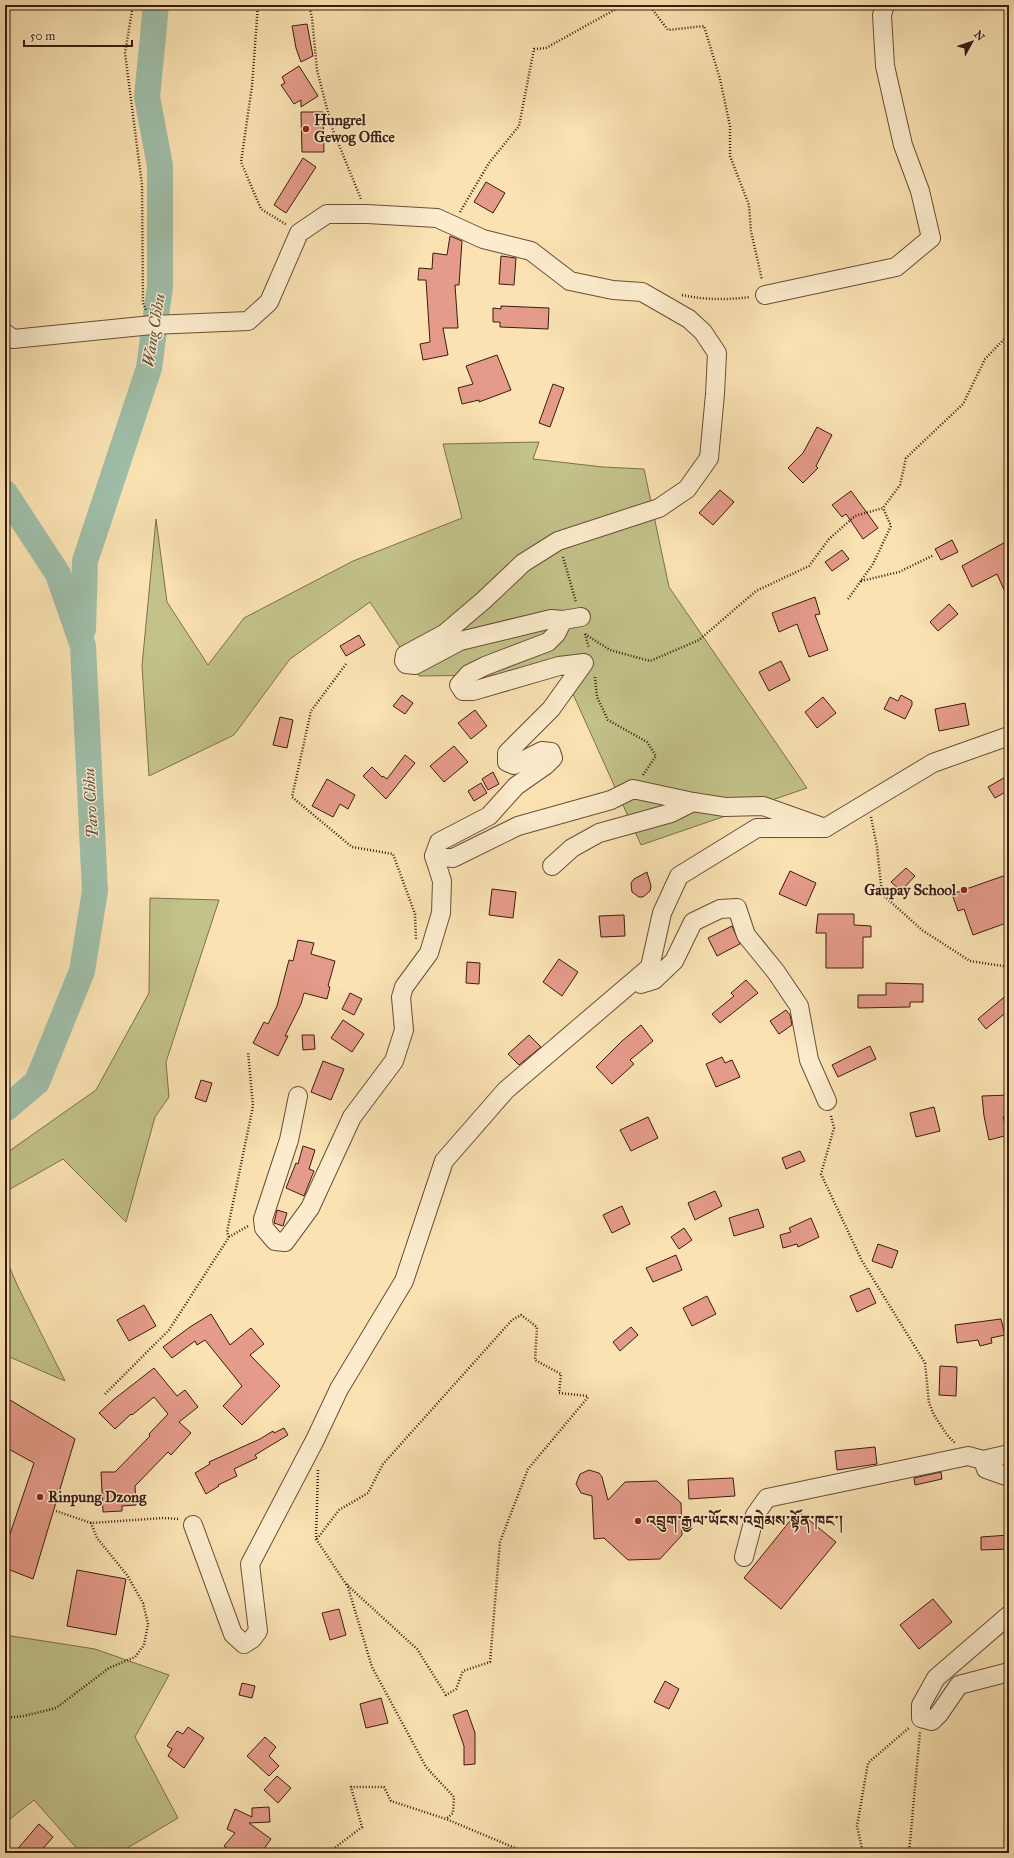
<svg xmlns="http://www.w3.org/2000/svg" width="1014" height="1858" viewBox="0 0 1014 1858" font-family="'IM FELL Great Primer','Noto Serif Tibetan',serif">
<style>
.green{fill:#c2c289;stroke:#7e6f4c}
.lines{fill:none;stroke-linecap:round;stroke-linejoin:round}
.river{stroke:#9fbea9;stroke-width:26}
.building{fill:#e59b8a;stroke:#3a1c0f}
.minor-casing{stroke:#6a4e38;stroke-width:20}
.path{stroke:#3a1c0f;stroke-width:2.5;stroke-dasharray:1 2;stroke-linecap:butt}
.minor{stroke:#fceccd;stroke-width:18}
.poi-dot{fill:#8f2418;stroke:#fceccd;stroke-width:1.5}
.labels{text-anchor:middle;stroke-width:3;stroke-linejoin:round;paint-order:stroke}
.poi-label{font-size:15px;font-weight:bold;fill:#3a1c0f;stroke:#fceccd;text-anchor:start}
.water-label{font-size:16px;font-style:italic;fill:#584d3d;stroke:#fceccd}
</style>
<rect width="100%" height="100%" fill="#fae2b2"/>
<filter id="stains"><feTurbulence type="fractalNoise" baseFrequency=".005" numOctaves="4"/><feColorMatrix values="0 0 0 0 .2 0 0 0 0 .09 0 0 0 0 .02 0 0 0 .5 -.17"/></filter>
<radialGradient id="worn" r=".72"><stop offset=".6" stop-color="#630" stop-opacity="0"/><stop offset="1" stop-color="#630" stop-opacity=".3"/></radialGradient>
<!-- green -->
<g class="green">
<path d="M539,442L533,459L603,467L644,469L669,587L807,788L641,845L564,674L419,676L370,602L290,659L234,735L149,776L142,666L156,519L167,602L208,665L244,618L353,561L462,518L443,444Z"/>
<path d="M150,898L219,900L166,1062L169,1097L155,1117L126,1222L63,1159L5,1192V1154L96,1090L149,993Z"/>
<path d="M5,1257L19,1289L65,1381L5,1355Z"/>
<path d="M5,1635L95,1649L169,1675L135,1737L178,1818L119,1853H81L34,1800L5,1823Z"/>
</g>
<g class="lines">
<!-- river -->
<g class="river">
<path d="M5,493L58,574L83,646L95,891L82,971L37,1082L5,1109"/>
<path d="M83,629L85,561L149,368L160,286V166L147,97L156,5"/>
</g>
</g>
<!-- building -->
<g class="building">
<path d="M307,24L313,56L301,62L296,48L292,26Z"/>
<path d="M299,66L318,96L301,107V100L294,104L281,85L285,83L282,77Z"/>
<path d="M301,112H323L324,152H302Z"/>
<path d="M303,158L316,167L286,213L274,205Z"/>
<path d="M486,182L505,193L493,213L474,202Z"/>
<path d="M450,236L462,241L459,285H455L458,328H443L448,355L423,360L420,344L430,342L426,280H418L419,268L432,269L433,253L447,255Z"/>
<path d="M501,256L516,258L514,285L499,284Z"/>
<path d="M501,306L549,308L548,329L500,327V322H493V308L501,309Z"/>
<path d="M497,355L511,390L479,402V400L462,404L458,388L473,384L466,366Z"/>
<path d="M553,384L564,388L550,427L539,423Z"/>
<path d="M817,427L832,435L816,466L818,468L803,483L788,468L803,453Z"/>
<path d="M720,490L734,502L713,525L699,513Z"/>
<path d="M851,491L878,528L863,539L846,514L842,517L832,505Z"/>
<path d="M952,540L958,552L941,560L935,549Z"/>
<path d="M1009,540V601L997,574L972,587L962,566Z"/>
<path d="M842,550L849,559L832,571L825,562Z"/>
<path d="M815,597L820,614L815,615L828,650L809,657L797,624L779,632L772,613Z"/>
<path d="M949,604L958,614L938,631L930,622Z"/>
<path d="M359,635L365,645L346,656L340,646Z"/>
<path d="M781,661L790,680L769,691L759,672Z"/>
<path d="M402,695L413,703L405,714L393,706Z"/>
<path d="M901,695L912,701V705L905,719L884,709L890,697L898,701Z"/>
<path d="M823,697L836,713L817,728L805,712Z"/>
<path d="M965,703L969,725L939,731L935,709Z"/>
<path d="M475,710L487,726L471,739L458,723Z"/>
<path d="M280,717L293,720L287,748L273,745Z"/>
<path d="M454,746L468,762L444,782L430,766Z"/>
<path d="M405,755L415,763L386,799L363,776L372,767L382,777L383,776L387,779Z"/>
<path d="M493,772L499,784L488,790L482,779Z"/>
<path d="M1009,775V790L995,798L988,787Z"/>
<path d="M327,779L355,795L348,809L340,804L333,817L312,806Z"/>
<path d="M481,783L487,793L474,801L468,791Z"/>
<path d="M906,868L915,876L901,891L891,882Z"/>
<path d="M790,871L816,883L806,906L779,894Z"/>
<path d="M647,872L651,886L650,891L643,897H639L632,892L631,883L634,879Z"/>
<path d="M1009,874V922L973,935L964,909L958,911L952,894Z"/>
<path d="M492,889L516,892L513,918L489,915Z"/>
<path d="M818,914H854V925L871,926V937H863V968H826V933H816Z"/>
<path d="M624,915L625,936L601,937L599,916Z"/>
<path d="M732,926L740,944L717,956L708,938Z"/>
<path d="M298,940L314,943L311,954L335,961L328,986L330,987L327,999L304,993L301,1004L285,1036H288L278,1056L253,1043L264,1022L268,1024L277,1006L289,960L293,961Z"/>
<path d="M559,959L578,972L562,996L543,982Z"/>
<path d="M467,962L480,963L479,984L466,983Z"/>
<path d="M746,980L758,993L720,1023L712,1014L734,996L731,993Z"/>
<path d="M886,983L923,984V1002H910V1007L858,1008V995H886Z"/>
<path d="M350,993L362,999L354,1015L342,1009Z"/>
<path d="M1009,993V1010L986,1029L978,1019Z"/>
<path d="M786,1010L790,1015L792,1025L779,1034L770,1021Z"/>
<path d="M343,1020L364,1034L352,1052L331,1038Z"/>
<path d="M641,1025L653,1041L630,1060L634,1064L612,1084L596,1067L622,1041Z"/>
<path d="M302,1035H314L315,1049L303,1050Z"/>
<path d="M529,1035L541,1047L519,1065L508,1054Z"/>
<path d="M870,1046L876,1059L838,1077L832,1065Z"/>
<path d="M722,1057L725,1063L732,1060L740,1077L716,1087L706,1064Z"/>
<path d="M323,1061L344,1069L331,1100L311,1092Z"/>
<path d="M201,1080L212,1083L206,1102L195,1098Z"/>
<path d="M1009,1095V1116L1003,1117L1008,1135L989,1140L984,1116L982,1096Z"/>
<path d="M934,1107L940,1131L916,1137L910,1113Z"/>
<path d="M648,1117L658,1138L631,1151L620,1130Z"/>
<path d="M303,1146L315,1150L309,1169L314,1171L304,1196L286,1188L296,1163L298,1164Z"/>
<path d="M800,1151L805,1161L786,1169L782,1158Z"/>
<path d="M715,1191L722,1206L695,1220L688,1203Z"/>
<path d="M622,1206L630,1224L612,1233L603,1215Z"/>
<path d="M758,1209L764,1227L734,1236L729,1218Z"/>
<path d="M277,1210L287,1213L283,1226L274,1223Z"/>
<path d="M811,1218L819,1237L798,1247L797,1244L783,1248L780,1235L791,1232L789,1228Z"/>
<path d="M684,1228L692,1240L679,1249L671,1237Z"/>
<path d="M878,1244L898,1251L892,1268L872,1261Z"/>
<path d="M676,1255L682,1270L653,1282L646,1268Z"/>
<path d="M869,1288L876,1303L857,1312L850,1296Z"/>
<path d="M707,1296L716,1314L692,1326L683,1308Z"/>
<path d="M144,1305L156,1326L129,1341L117,1320Z"/>
<path d="M211,1314L230,1345L251,1328L264,1344L250,1355L280,1386L242,1425L223,1406L242,1386L205,1340L197,1345L195,1341L172,1358L163,1347L190,1327Z"/>
<path d="M1001,1319L1005,1335L991,1338L992,1343L980,1346L978,1340L957,1343L955,1325Z"/>
<path d="M631,1327L638,1335L620,1351L613,1342Z"/>
<path d="M940,1366L957,1367L956,1396L939,1395Z"/>
<path d="M154,1368L177,1396L185,1390L198,1407L179,1422L191,1433L171,1455L168,1452L135,1486L136,1505L122,1506V1511L103,1512L101,1472H115L150,1436L149,1434L168,1414L154,1397L132,1415L131,1414L115,1429L99,1413L113,1400Z"/>
<path d="M5,1397L75,1439L33,1579L5,1568V1532L10,1534L34,1463L5,1447Z"/>
<path d="M284,1428L288,1435L255,1455L257,1458L234,1469L237,1476L218,1485L219,1486L206,1494L195,1473L210,1464L209,1462L260,1439L273,1431L274,1433Z"/>
<path d="M875,1447L877,1464L837,1470L835,1451Z"/>
<path d="M589,1470L599,1473L602,1477L608,1500L625,1482L657,1481L681,1503L682,1535L660,1559L628,1560L604,1538L594,1539L592,1496L581,1493L576,1484L580,1474Z"/>
<path d="M941,1472L942,1479L915,1485L914,1478Z"/>
<path d="M733,1478L735,1496L689,1499L688,1480Z"/>
<path d="M798,1511L836,1542L781,1609L744,1578Z"/>
<path d="M1009,1535V1549L981,1550V1537Z"/>
<path d="M77,1570L126,1579L116,1635L67,1626Z"/>
<path d="M933,1599L952,1622L919,1649L900,1625Z"/>
<path d="M339,1609L346,1635L330,1640L322,1613Z"/>
<path d="M665,1681L679,1689L669,1709L654,1702Z"/>
<path d="M242,1683L255,1686L252,1698L239,1695Z"/>
<path d="M381,1698L388,1723L366,1728L360,1704Z"/>
<path d="M467,1710L475,1733V1764L464,1765V1746L453,1715Z"/>
<path d="M188,1727L204,1738L184,1768L168,1756L172,1749L167,1746L177,1731L183,1734Z"/>
<path d="M265,1737L276,1747L269,1756L279,1766L269,1776L247,1756Z"/>
<path d="M277,1776L291,1788L278,1803L264,1790Z"/>
<path d="M269,1807L270,1822L249,1823L271,1839L261,1853H247L241,1849L238,1853H233L224,1846L235,1833L227,1829L235,1809L252,1817V1808Z"/>
<path d="M39,1824L53,1837L39,1853H14Z"/>
</g>
<g class="lines">
<defs>
<g id="minor">
<path d="M765,295L896,267L931,238L920,191L903,145L885,66L882,15L885,5"/>
<path d="M5,333L13,339L152,325L248,321L269,302L299,233L327,214H367L437,218L483,239L531,251L570,281L613,290L642,292L689,319L703,332L717,353L715,394L709,458L687,489L659,508L558,541L523,563L484,600L444,634L405,655L404,661L406,664L415,665L460,641L551,619L563,620L556,634L548,642L485,666L469,674L459,685L463,691H473L559,666L584,663L551,709L507,753V762L514,765L542,751L551,752L553,758L546,765L516,786L489,816L439,842L434,856L453,858L518,826L611,800L633,789L693,802L725,807L763,806L825,828"/>
<path d="M563,620L581,617"/>
<path d="M552,866L572,848L599,833L671,813L693,802"/>
<path d="M641,984L654,980L674,961L693,922L720,909L737,908L746,935L776,972L799,1006L809,1060L827,1101"/>
<path d="M298,1096L289,1140L263,1219L264,1228L275,1241L285,1242L310,1208L352,1117L394,1061L404,1030L401,997L404,987L429,953L441,913L442,881L434,856"/>
<path d="M983,1460L986,1469L1009,1477"/>
<path d="M193,1525L233,1634L244,1644L252,1639L258,1631L250,1564L315,1440L339,1389L404,1281L444,1161L506,1090L650,967L662,913L679,876L757,828H825L933,763L1009,736"/>
<path d="M744,1557L755,1515L767,1498L968,1456L983,1460L1009,1454"/>
<path d="M1009,1615L936,1678L921,1705V1718L932,1721L939,1714L959,1685L1009,1672"/>
</g>
</defs>
<!-- minor casing -->
<use href="#minor" class="minor-casing"/>
<!-- path -->
<g class="path">
<path d="M133,5L125,53L142,185L143,303L146,310"/>
<path d="M258,5L252,86L241,162L261,209L287,225"/>
<path d="M309,5L312,18L317,70L332,128L361,199"/>
<path d="M649,5L668,30L704,26L720,79L730,126V156L749,205L751,231L762,280"/>
<path d="M460,212L489,163L519,126L534,49L546,48L616,9L618,5"/>
<path d="M682,295C705,300 727,300 750,297"/>
<path d="M563,557L576,602"/>
<path d="M861,581L899,572L934,555"/>
<path d="M848,599L873,564L891,526L883,508"/>
<path d="M585,634L610,650L650,661L699,640L756,591L809,566L829,539L855,516L883,508L900,485L906,458L963,404L985,359L1009,334"/>
<path d="M585,634L589,648"/>
<path d="M346,664L311,711L292,797L352,847L393,854L415,914L416,939"/>
<path d="M595,677L597,697L608,720L647,742L656,756L643,775"/>
<path d="M871,817L877,847L882,894L922,930L970,961L1009,967"/>
<path d="M831,1116L834,1128L821,1174L862,1261L925,1363L929,1403L934,1415L947,1435L955,1443"/>
<path d="M229,1237L227,1232L253,1106L248,1052"/>
<path d="M105,1394L169,1330L229,1237L248,1226"/>
<path d="M318,1470L316,1539L346,1584L417,1649L446,1695L456,1689L463,1671L490,1662L500,1542L528,1469L589,1396"/>
<path d="M56,1511L91,1523"/>
<path d="M317,1539L339,1510L368,1493L383,1464L512,1320L521,1315L537,1327L535,1360L561,1374L559,1393L588,1396"/>
<path d="M347,1584L372,1667L426,1767L454,1797L453,1813L446,1819"/>
<path d="M5,1718L24,1716L56,1708L109,1668L135,1657L144,1645L148,1624L143,1603L127,1575L97,1538L91,1523L163,1518L180,1519"/>
<path d="M328,1853L362,1827L351,1787H384L391,1801L446,1819L527,1853"/>
<path d="M559,1853L572,1850L576,1853"/>
<path d="M863,1853L857,1826L868,1763L910,1727"/>
<path d="M909,1853L920,1732"/>
</g>
<!-- minor -->
<use href="#minor" class="minor"/>
</g>
<!-- markers -->
<g class="poi-dot">
<circle cx="306" cy="129" r="4"/>
<circle cx="964" cy="890" r="4"/>
<circle cx="40" cy="1497" r="4"/>
<circle cx="638" cy="1521" r="4"/>
</g>
<g class="labels">
<!-- poi labels -->
<g class="poi-label">
<text x="314" y="125">Hungrel<tspan x="314" dy="17">Gewog Office</tspan></text>
<text x="956" y="895" text-anchor="end">Gaupay School</text>
<text x="48" y="1502">Rinpung Dzong</text>
<text x="646" y="1526">འབྲུག་རྒྱལ་ཡོངས་འགྲེམས་སྟོན་ཁང་།</text>
</g>
<!-- water labels -->
<g class="water-label">
<text transform="translate(153 330) rotate(-81)" y="6">Wang Chhu</text>
<text transform="translate(90 803) rotate(-93)" y="6">Paro Chhu</text>
</g>
</g>
<!-- margin -->
<rect width="1014" height="1858" fill="none" stroke="#fae2b2" stroke-width="20"/>
<rect x="6" y="6" width="1002" height="1846" fill="none" stroke="#3a1c0f" stroke-width="2"/>
<rect x="10" y="10" width="994" height="1838" fill="none" stroke="#3a1c0f"/>
<!-- north arrow -->
<g transform="translate(972 42) rotate(50)" stroke="#fceccd" stroke-width="3" paint-order="stroke">
<path d="M0-3L7 15L0 10L-7 15Z" fill="#3a1c0f"/>
<text y="-6" font-size="11" font-weight="bold" text-anchor="middle" fill="#3a1c0f">N</text>
</g>
<!-- scale -->
<path d="M24 40v6h108v-6" fill="none" stroke="#3a1c0f" stroke-width="2"/>
<text x="30" y="40" font-size="12" fill="#3a1c0f" stroke="#fceccd" stroke-width="3" paint-order="stroke">50 m</text>
<rect width="100%" height="100%" filter="url(#stains)"/>
<rect width="100%" height="100%" fill="url(#worn)"/>
</svg>
